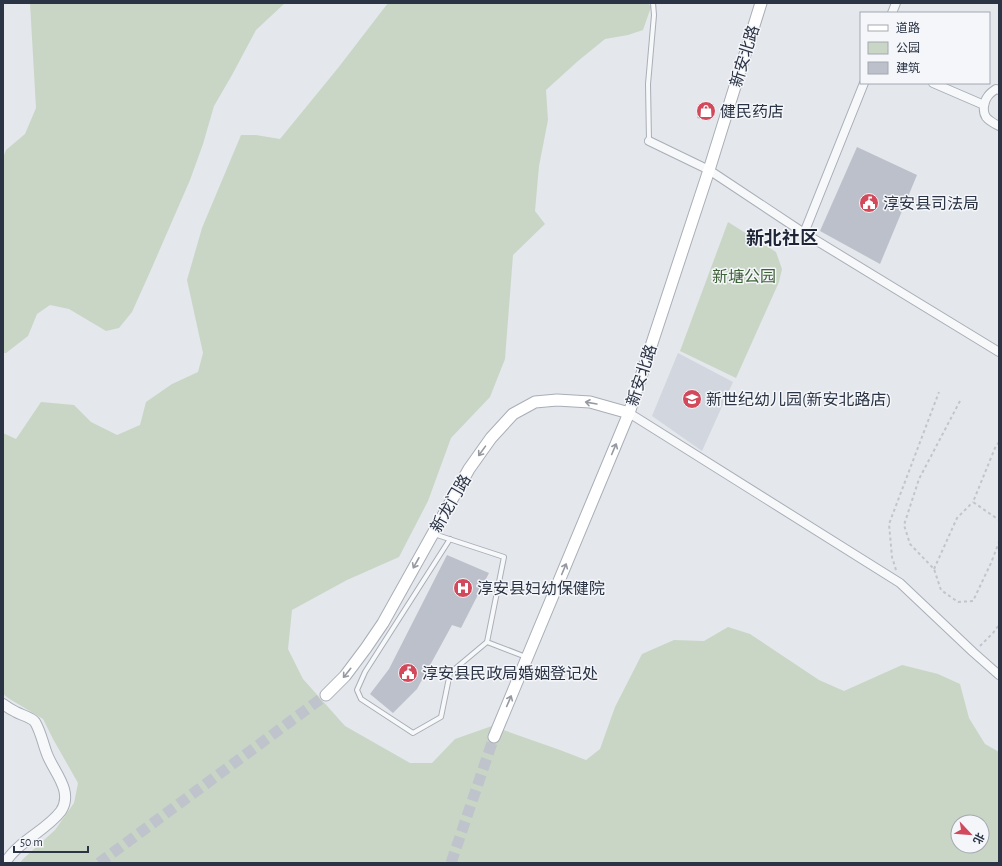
<svg xmlns="http://www.w3.org/2000/svg" width="1002" height="866" viewBox="0 0 1002 866" font-family="'Alegreya Sans','Noto Sans SC',sans-serif">
<style>
.built{fill:#d2d6de}
.green{fill:#c9d6c5;fill-rule:evenodd}
.building{fill:#bbc0ca}
.lines{fill:none;stroke-linecap:round;stroke-linejoin:round}
.secondary-tunnel{stroke:#bfc3cb;stroke-width:11;stroke-dasharray:11 5.5;stroke-linecap:butt}
.service-casing{stroke:#a9aeb7;stroke-width:6}
.minor-casing{stroke:#a9aeb7;stroke-width:10}
.tertiary-casing{stroke:#a9aeb7;stroke-width:12}
.secondary-casing{stroke:#a9aeb7;stroke-width:13}
.path{stroke:#c2c5cb;stroke-width:2;stroke-dasharray:3 3;stroke-linecap:butt}
.service{stroke:#f7f8fa;stroke-width:4}
.minor{stroke:#f7f8fa;stroke-width:8}
.tertiary{stroke:#f7f8fa;stroke-width:10}
.secondary{stroke:#fff;stroke-width:11}
.oneway{stroke:#959aa2}
.labels{text-anchor:middle;stroke-width:3;stroke-linejoin:round;paint-order:stroke}
.street-label{font-size:16px;fill:#2b3445;stroke:#f4f6f9}
.poi-label{font-size:16px;fill:#2b3445;stroke:#f4f6f9;text-anchor:start}
.park-label{font-size:16px;fill:#3f6138;stroke:#f4f6f9}
.quarter-label{font-size:18px;font-weight:bold;fill:#1d2536;stroke:#f4f6f9}
</style>
<rect width="100%" height="100%" fill="#e4e7ec"/>
<!-- built -->
<path class="built" d="M678,353L733,382L702,451L652,416Z"/>
<!-- green -->
<g class="green">
<path d="M30,3H285L256,30L232,75L214,106L203,144L190,180L150,272L132,312L119,328L106,331L69,309L50,305L37,314L28,336L6,353H3V158L6,150L25,134L36,108Z"/>
<path d="M388,3H648L651,7L643,30L628,35L605,39L578,61L546,90L548,120L539,166L535,211L545,224L513,255L505,359L490,397L451,438L428,501L399,557L347,580L292,610L288,649L303,679L345,726L410,763H432L455,739L492,726L560,750L586,760L600,749L615,707L642,654L674,640L704,641L728,627L750,634L819,680L844,691L902,665L938,674L960,684L969,718L985,744L999,752V863H20L23,859L55,830L74,803L78,783L53,739L43,719L8,698L3,694V433L16,439L41,402L74,405L91,422L117,435L140,425L146,402L172,384L198,372L203,353L187,280L202,228L241,135H256L280,139L338,68ZM958,822H982V846H958Z"/>
<path d="M728,222L776,252L782,269L779,282L736,378L680,351Z"/>
</g>
<!-- building -->
<g class="building">
<path d="M703,102L714,105L709,121L697,118Z"/>
<path d="M857,147L917,175L880,264L820,231Z"/>
<path d="M447,555L489,573L461,628L452,625L417,689L393,713L370,694L389,669Z"/>
</g>
<g class="lines">
<!-- secondary-tunnel -->
<g class="secondary-tunnel">
<path d="M99,863L326,695"/>
<path d="M451,863L494,737"/>
</g>
<defs>
<g id="service">
<path d="M649,141L648,84L654,15L653,3"/>
<path d="M434,534L504,557L487,642L526,657"/>
<path d="M450,539L365,672L357,690L361,699L413,733L441,717L450,673L487,642"/>
</g>
<g id="minor">
<path d="M892,13L896,3"/>
<path d="M933,83L984,105"/>
<path d="M999,90L996,89C993,91 990,93 988,96C984,101 982,111 986,117C989,121 995,124 999,126"/>
<path d="M649,141L709,170L804,233L999,352"/>
<path d="M804,233L864,83"/>
<path d="M629,413L900,583L973,652L999,675"/>
</g>
<path id="tertiary" d="M3,704C7,707 12,710 16,712C21,715 31,717 35,722C41,732 43,744 47,754C53,771 74,791 61,811C46,831 18,841 5,863"/>
<g id="secondary">
<path d="M326,695L345,676L366,648L383,623L469,469L491,438L513,414L535,402L557,400L590,402L629,413"/>
<path d="M494,737L629,413L709,170L761,3"/>
</g>
</defs>
<!-- service casing -->
<use href="#service" class="service-casing"/>
<!-- minor casing -->
<use href="#minor" class="minor-casing"/>
<!-- tertiary casing -->
<use href="#tertiary" class="tertiary-casing"/>
<!-- secondary casing -->
<use href="#secondary" class="secondary-casing"/>
<!-- path -->
<g class="path">
<path d="M960,401L919,479L904,525L910,544L934,569L941,590L958,602L973,601L991,563L999,542"/>
<path d="M999,442L995,448L973,502L999,520"/>
<path d="M934,569L957,518L973,502"/>
<path d="M896,570L892,557L889,524L939,392"/>
<path d="M980,646L993,633L999,625"/>
</g>
<!-- service -->
<use href="#service" class="service"/>
<!-- minor -->
<use href="#minor" class="minor"/>
<!-- tertiary -->
<use href="#tertiary" class="tertiary"/>
<!-- secondary -->
<use href="#secondary" class="secondary"/>
</g>
<!-- one-way arrows -->
<defs><path id="oneway-shaft" d="M-6 0H5M1.5-3L5.5 0L1.5 3" fill="none" stroke-width="1.6" stroke-linecap="round" stroke-linejoin="round"/></defs>
<g class="oneway">
<use href="#oneway-shaft" transform="translate(591 403) rotate(-170)"/>
<use href="#oneway-shaft" transform="translate(614 449) rotate(-67)"/>
<use href="#oneway-shaft" transform="translate(482 451) rotate(126)"/>
<use href="#oneway-shaft" transform="translate(416 563) rotate(119)"/>
<use href="#oneway-shaft" transform="translate(564 569) rotate(-67)"/>
<use href="#oneway-shaft" transform="translate(347 673) rotate(129)"/>
<use href="#oneway-shaft" transform="translate(509 701) rotate(-67)"/>
</g>
<!-- icons -->
<defs>
<symbol id="shop-disc" viewBox="-11 -11 22 22"><circle r="9.5" fill="#d1495b" stroke="#f4f6f9"/><path d="M-5-2.5h2.3a2.7 3.5 0 0 1 5.4 0H5L5.5 6h-11ZM-1.5-2.5h3a1.5 2.3 0 0 0-3 0Z" fill="#fff"/></symbol>
<symbol id="civic-disc" viewBox="-11 -11 22 22"><circle r="9.5" fill="#d1495b" stroke="#f4f6f9"/><path d="M-.6-6.5H3V-4.5H.6V-3L4-1V1h2V6H-6V1h2V-1L-.6-3ZM-1.2 2.5V6h2.4V2.5Z" fill="#fff"/></symbol>
<symbol id="school-disc" viewBox="-11 -11 22 22"><circle r="9.5" fill="#d1495b" stroke="#f4f6f9"/><path d="M0-5L7-2L0 1L-7-2ZM-4 1L0 2.5L4 1V4Q0 6-4 4Z" fill="#fff"/></symbol>
<symbol id="hospital-disc" viewBox="-11 -11 22 22"><circle r="9.5" fill="#d1495b" stroke="#f4f6f9"/><path d="M-5-5h3v3.5h4V-5h3V5h-3V1.5h-4V5h-3Z" fill="#fff"/></symbol>
</defs>
<g fill-rule="evenodd">
<use href="#shop-disc" x="695" y="100" width="22" height="22"/>
<use href="#civic-disc" x="858" y="192" width="22" height="22"/>
<use href="#school-disc" x="681" y="388" width="22" height="22"/>
<use href="#hospital-disc" x="452" y="577" width="22" height="22"/>
<use href="#civic-disc" x="397" y="662" width="22" height="22"/>
</g>
<g class="labels">
<!-- street labels -->
<g class="street-label">
<text transform="translate(744 56) rotate(-73)" y="6">新安北路</text>
<text transform="translate(641 375) rotate(-72)" y="6">新安北路</text>
<text transform="translate(450 503) rotate(-60)" y="6">新龙门路</text>
</g>
<!-- poi labels -->
<g class="poi-label">
<text x="720" y="117">健民药店</text>
<text x="883" y="209">淳安县司法局</text>
<text x="706" y="405">新世纪幼儿园(新安北路店)</text>
<text x="477" y="594">淳安县妇幼保健院</text>
<text x="422" y="679">淳安县民政局婚姻登记处</text>
</g>
<!-- park labels -->
<g class="park-label">
<text x="744" y="282">新塘公园</text>
</g>
<!-- quarter labels -->
<g class="quarter-label">
<text x="782" y="244">新北社区</text>
</g>
</g>
<!-- border -->
<rect width="1002" height="866" fill="none" stroke="#2b3445" stroke-width="8"/>
<!-- legend -->
<rect x="860" y="12" width="130" height="72" fill="#f4f6f9" stroke="#a4a8b1"/>
<rect x="868" y="25" width="20" height="6" fill="#ffffff" stroke="#a4a8b1"/>
<text x="896" y="32" font-size="12" fill="#2b3445">道路</text>
<rect x="868" y="42" width="20" height="12" fill="#c9d6c5" stroke="#a4a8b1"/>
<text x="896" y="52" font-size="12" fill="#2b3445">公园</text>
<rect x="868" y="62" width="20" height="12" fill="#bbc0ca" stroke="#a4a8b1"/>
<text x="896" y="72" font-size="12" fill="#2b3445">建筑</text>
<!-- north arrow -->
<g transform="translate(970 834) rotate(116)"><circle r="19" fill="#f4f6f9" stroke="#a4a8b1"/>
<path d="M0-3L7 15L0 10L-7 15Z" fill="#d1495b"/>
<text y="-6" font-size="11" font-weight="bold" text-anchor="middle" fill="#2b3445">北</text>
</g>
<!-- scale -->
<path d="M14 846v6h74v-6" fill="none" stroke="#2b3445" stroke-width="2"/>
<text x="20" y="846" font-size="12" fill="#2b3445" stroke="#f4f6f9" stroke-width="3" paint-order="stroke">50 m</text>
</svg>
